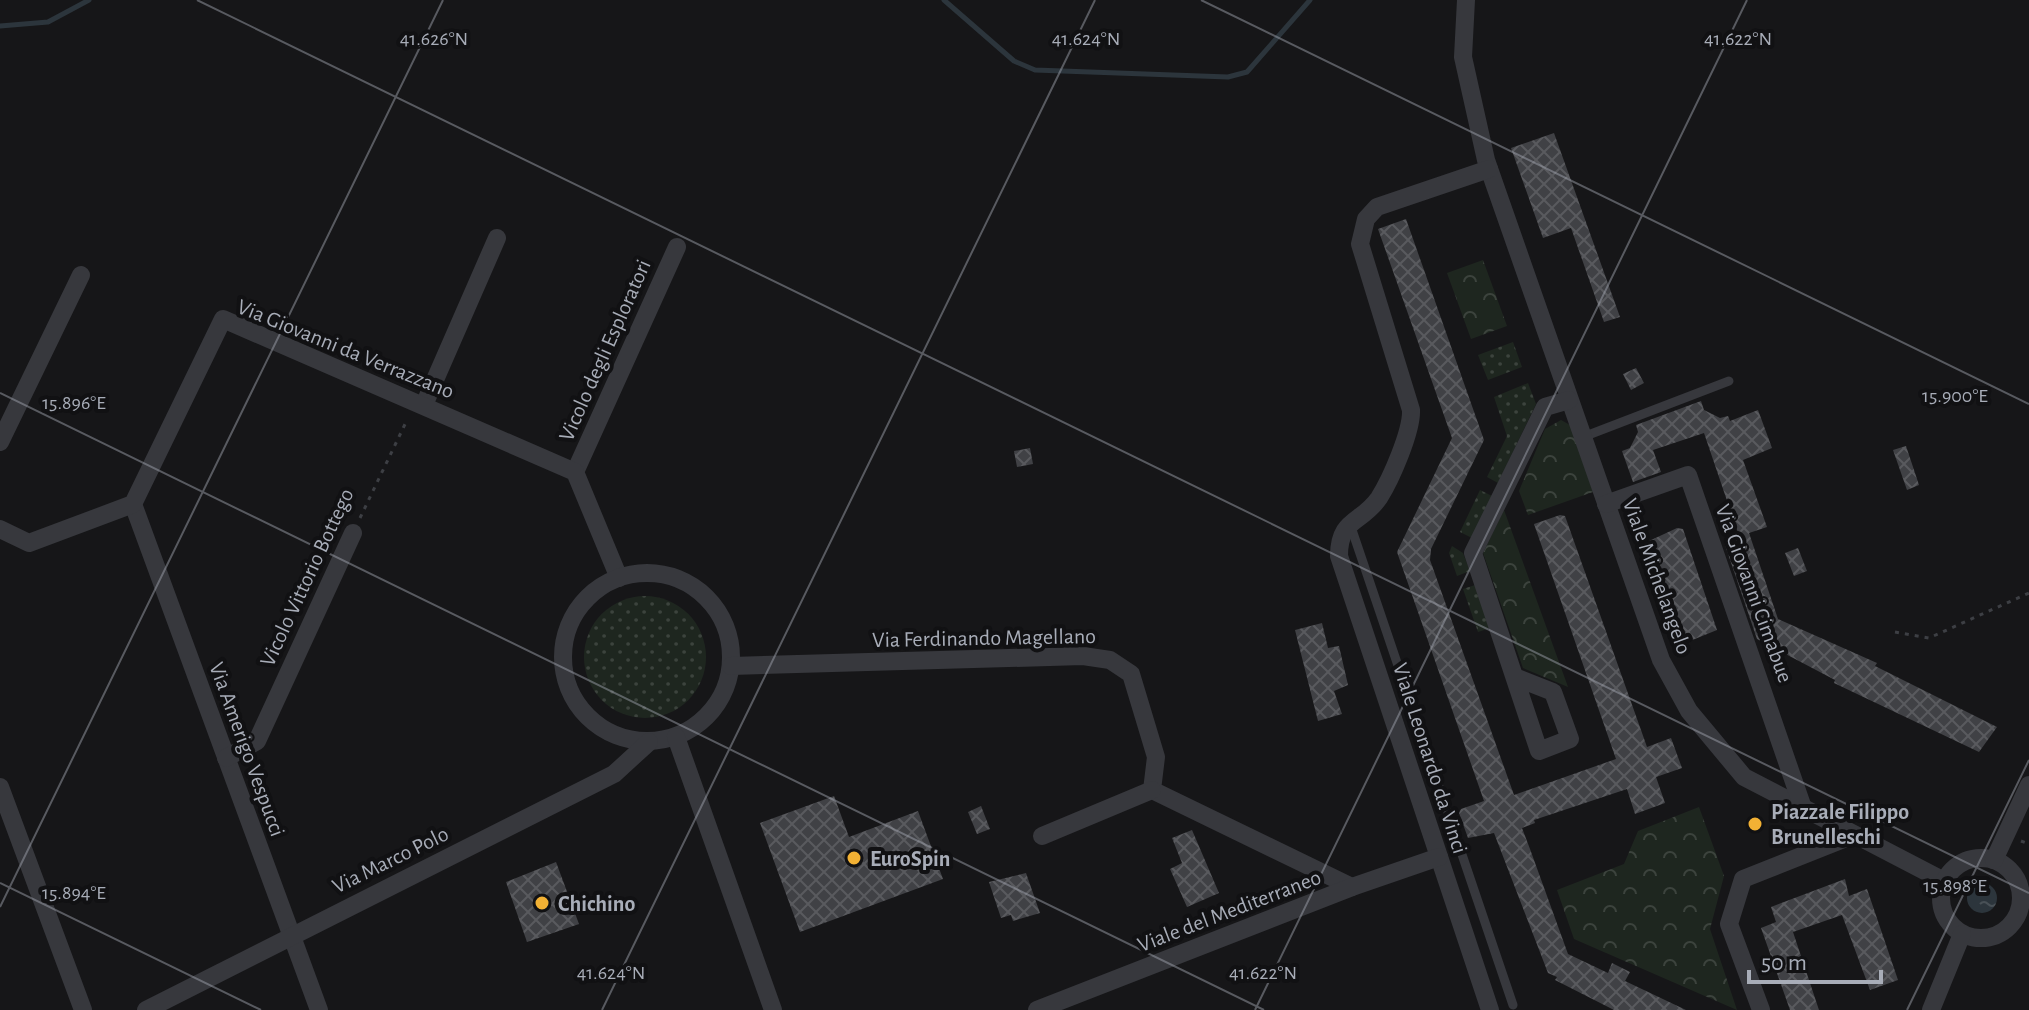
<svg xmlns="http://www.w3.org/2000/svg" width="2029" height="1010" viewBox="0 0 2029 1010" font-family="'Alegreya Sans',sans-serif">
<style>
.grass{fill:url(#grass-dots)}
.park{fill:url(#park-crowns)}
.water{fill:url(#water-ripples)}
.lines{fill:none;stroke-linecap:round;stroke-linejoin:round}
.stream{stroke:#2c353c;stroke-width:5}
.building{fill:url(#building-cross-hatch)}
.path{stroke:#3d3f44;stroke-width:3;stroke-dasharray:4 6;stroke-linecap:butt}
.lane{stroke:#37383d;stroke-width:9}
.street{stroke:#37383d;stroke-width:18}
.ticks{fill:none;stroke:#a8adb8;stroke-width:2;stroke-opacity:0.45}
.poi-dot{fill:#f2b134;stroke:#111113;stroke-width:3}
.labels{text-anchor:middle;stroke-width:8;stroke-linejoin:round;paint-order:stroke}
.street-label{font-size:22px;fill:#a8adb8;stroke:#111113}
.poi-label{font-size:22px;font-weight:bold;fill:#a8adb8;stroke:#111113;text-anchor:start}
.ticks-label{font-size:20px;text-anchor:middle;fill:#a8adb8;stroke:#111113;stroke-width:8;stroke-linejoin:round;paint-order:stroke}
</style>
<defs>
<pattern id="grass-dots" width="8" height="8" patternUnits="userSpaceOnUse" patternTransform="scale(2)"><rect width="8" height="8" fill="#1e261f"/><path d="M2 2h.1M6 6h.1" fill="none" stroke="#3c433d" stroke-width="1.8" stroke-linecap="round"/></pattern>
<pattern id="park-crowns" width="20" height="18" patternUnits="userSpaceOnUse" patternTransform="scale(2)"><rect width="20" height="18" fill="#1e261f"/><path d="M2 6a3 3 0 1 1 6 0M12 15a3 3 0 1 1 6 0" fill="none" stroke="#3c433d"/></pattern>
<pattern id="water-ripples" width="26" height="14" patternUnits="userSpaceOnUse" patternTransform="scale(2)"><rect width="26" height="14" fill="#2c353c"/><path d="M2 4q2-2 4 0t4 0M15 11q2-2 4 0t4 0" fill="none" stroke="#485056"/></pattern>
<pattern id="building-cross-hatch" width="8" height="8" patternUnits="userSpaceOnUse" patternTransform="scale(2)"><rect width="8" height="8" fill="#404145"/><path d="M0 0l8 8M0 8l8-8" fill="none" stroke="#595a5e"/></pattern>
</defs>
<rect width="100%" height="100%" fill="#161618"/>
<!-- grass -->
<g class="grass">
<path d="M1513,342L1522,367L1488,380L1478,355Z"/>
<path d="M1528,383L1536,404L1498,483L1487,477L1507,436L1494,397Z"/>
<path d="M1480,490L1492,496L1472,538L1460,532Z"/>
<path d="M1452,546L1463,553L1470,571L1457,576L1449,553Z"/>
<path d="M1475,585L1490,628L1478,632L1463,589Z"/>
<circle cx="645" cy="657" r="61"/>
</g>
<!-- park -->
<g class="park">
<path d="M1483,260L1507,326L1471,339L1447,273Z"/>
<path d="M1561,420L1570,425L1593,492L1528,515L1519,491L1545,429Z"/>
<path d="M1504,510L1568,687L1523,668L1483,553Z"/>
<path d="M1699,807L1724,876L1710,929L1737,1010L1574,939L1557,890L1624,864L1638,831Z"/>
</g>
<!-- water -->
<circle class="water" cx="1982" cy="898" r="15"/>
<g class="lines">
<!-- stream -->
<g class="stream">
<path d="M944,0L1014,61L1035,70L1228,77L1247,72L1310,0"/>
<path d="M0,26L48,22L89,0"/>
</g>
</g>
<!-- building -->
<g class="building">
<path d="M1554,133L1620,317L1604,322L1571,228L1543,238L1511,148Z"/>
<path d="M1406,219L1484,440L1431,549L1430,560L1514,795L1616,759L1534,524L1560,515L1565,516L1647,747L1671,738L1682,768L1656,777L1665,803L1635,814L1627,789L1534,820L1535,823L1522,828L1530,849L1568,954L1608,973L1612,963L1630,972L1625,981L1686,1010H1614L1555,980L1557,977L1548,973L1494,833L1468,838L1459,813L1461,809L1484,801L1397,552L1452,438L1378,229Z"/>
<path d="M1636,368L1644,383L1631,390L1623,374Z"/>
<path d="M1701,401L1704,410L1720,418L1728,416L1730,421L1758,410L1772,448L1743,460L1767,527L1749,533L1778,619L1877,663L1875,666L1997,727L1979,752L1834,683L1835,680L1757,639L1724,542L1738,533L1704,433L1653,450L1661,472L1633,482L1622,451L1630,448L1638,432L1636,425Z"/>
<path d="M1906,446L1919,485L1907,490L1893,450Z"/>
<path d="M1030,448L1033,464L1017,467L1014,451Z"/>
<path d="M1677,528L1683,529L1717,630L1685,643L1676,632L1666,604L1670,590L1664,586L1649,541Z"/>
<path d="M1798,548L1807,571L1794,576L1785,553Z"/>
<path d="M1322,623L1328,648L1339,646L1348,685L1334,691L1342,714L1318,721L1295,630Z"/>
<path d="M834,796L849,837L918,811L943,879L800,932L760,823Z"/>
<path d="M981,806L990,829L977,834L968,812Z"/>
<path d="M1192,830L1219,893L1187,907L1170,869L1182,863L1172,838Z"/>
<path d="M556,862L579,924L527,942L506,882Z"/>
<path d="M1026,873L1040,913L1013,921L1011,915L1001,918L989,882Z"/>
<path d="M1845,879L1849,896L1867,889L1898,980L1870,990L1842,915L1793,932L1819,1010H1790L1761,928L1776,922L1771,907Z"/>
</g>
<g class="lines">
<!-- path -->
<g class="path">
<path d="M360,518L407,420"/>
<path d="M1895,632L1929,638L2029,593"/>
<path d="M2021,841L2029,844"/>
</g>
<!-- lane -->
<g class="lane">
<path d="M1583,437L1729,381"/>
<path d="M1350,524L1513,1005"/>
</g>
<!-- street -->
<g class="street">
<path d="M1466,0L1463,57L1486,160L1661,660L1689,711L1744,777L1944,881"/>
<path d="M1489,169L1377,207L1366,219L1360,244L1411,410C1412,431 1391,479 1379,498C1361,524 1339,518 1339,556L1490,1010"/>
<path d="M424,405L497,238"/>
<path d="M0,442L81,275"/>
<path d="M575,472L677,247"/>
<path d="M133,504L319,1010"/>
<path d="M1606,504L1688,475L1803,808"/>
<path d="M0,529L29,543L133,504L223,319L575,472L619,578"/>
<circle cx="647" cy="657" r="84"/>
<path d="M731,666L1083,656L1110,660L1131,674L1156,757L1152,790L1352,887"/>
<path d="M1515,677L1553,692L1570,739L1539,751L1473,553L1545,407L1569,400"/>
<path d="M676,737L773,1010"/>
<path d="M226,758L257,741L353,533"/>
<path d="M0,787L83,1010"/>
<path d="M1042,836L1152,790"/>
<circle cx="1981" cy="898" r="40"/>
<path d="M1994,860L2029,785"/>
<path d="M146,1010L614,774L649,742"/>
<path d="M1037,1010L1352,887L1439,857"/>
<path d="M1761,1010L1729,924L1743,879L1854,835"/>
<path d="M1931,1010L1962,934"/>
</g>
</g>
<!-- ticks -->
<path class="ticks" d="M197,0L2029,893M1201,0L2029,404M0,393L1264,1010M0,883L261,1010M0,907L443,0M602,1010L1095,0M1255,1010L1747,0M1907,1010L2029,760"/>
<!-- markers -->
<g class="poi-dot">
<circle cx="1755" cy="824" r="8"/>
<circle cx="854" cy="858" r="8"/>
<circle cx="542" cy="903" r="8"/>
</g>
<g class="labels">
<!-- street labels -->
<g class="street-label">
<text transform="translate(346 348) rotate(22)" y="8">Via Giovanni da Verrazzano</text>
<text transform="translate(604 350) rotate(-66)" y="8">Vicolo degli Esploratori</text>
<text transform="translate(1658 576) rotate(70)" y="8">Viale Michelangelo</text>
<text transform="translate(306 577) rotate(-65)" y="8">Vicolo Vittorio Bottego</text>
<text transform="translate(1755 593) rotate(70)" y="8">Via Giovanni Cimabue</text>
<text transform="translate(984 637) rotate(-1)" y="8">Via Ferdinando Magellano</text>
<text transform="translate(248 749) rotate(70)" y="8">Via Amerigo Vespucci</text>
<text transform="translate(1431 758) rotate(72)" y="8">Viale Leonardo da Vinci</text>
<text transform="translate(390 859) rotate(-26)" y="8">Via Marco Polo</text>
<text transform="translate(1229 910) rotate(-21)" y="8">Viale del Mediterraneo</text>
</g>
<!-- poi labels -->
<g class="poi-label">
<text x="1771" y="819">Piazzale Filippo<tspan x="1771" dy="25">Brunelleschi</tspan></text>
<text x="870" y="866">EuroSpin</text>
<text x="558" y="911">Chichino</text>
</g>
</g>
<g class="ticks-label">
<text x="434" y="45">41.626°N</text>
<text x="1086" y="45">41.624°N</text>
<text x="1738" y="45">41.622°N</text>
<text x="1955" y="402">15.900°E</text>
<text x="74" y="409">15.896°E</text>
<text x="1955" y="892">15.898°E</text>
<text x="74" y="899">15.894°E</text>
<text x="611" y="979">41.624°N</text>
<text x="1263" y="979">41.622°N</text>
</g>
<!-- scale -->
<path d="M1749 970v12h132v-12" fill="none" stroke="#a8adb8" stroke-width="4"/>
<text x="1761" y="970" font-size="24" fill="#a8adb8" stroke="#111113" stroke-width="6" paint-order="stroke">50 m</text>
</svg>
